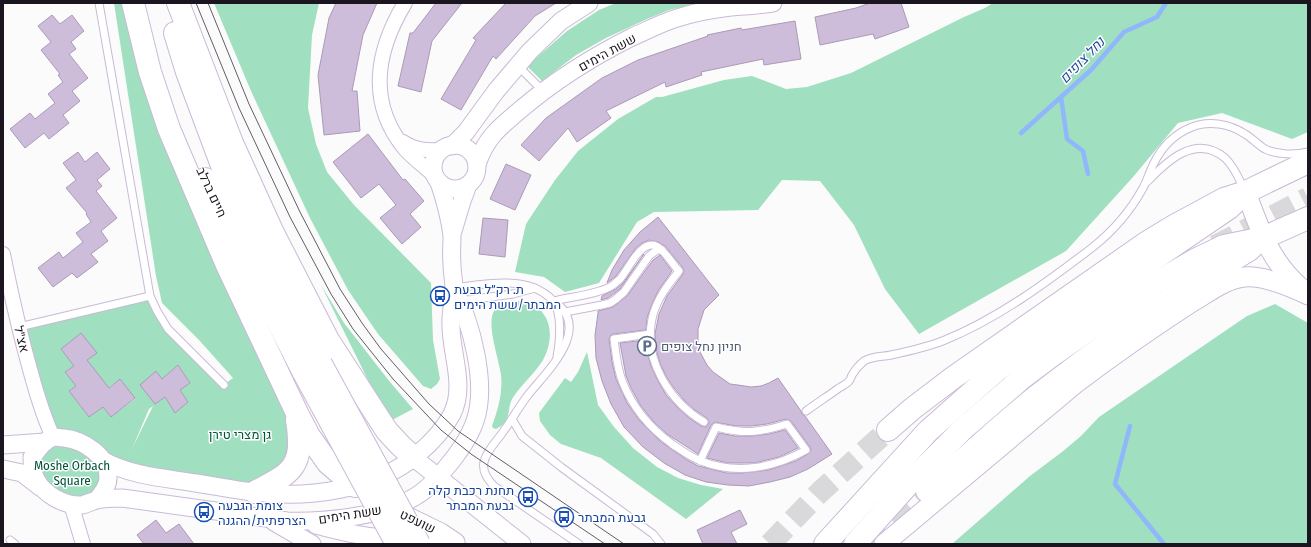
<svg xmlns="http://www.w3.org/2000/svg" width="1311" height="547" viewBox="0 0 1311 547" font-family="'Fira Sans Condensed',Heebo,sans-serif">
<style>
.green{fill:#a0dfc0;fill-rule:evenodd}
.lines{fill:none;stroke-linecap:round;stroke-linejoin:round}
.stream{stroke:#90b7fc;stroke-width:4.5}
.building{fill:#cdbcda;stroke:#ab9ab7}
.trunk-tunnel{stroke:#d9d8da;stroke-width:22;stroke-dasharray:22 11;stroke-linecap:butt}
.service-casing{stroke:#cab9d7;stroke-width:9}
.minor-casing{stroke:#cab9d7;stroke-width:16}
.tertiary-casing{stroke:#cab9d7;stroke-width:19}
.secondary-casing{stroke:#cab9d7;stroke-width:21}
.trunk-casing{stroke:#cab9d7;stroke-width:24}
.service{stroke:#fff;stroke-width:7}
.minor{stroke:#fff;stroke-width:14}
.tertiary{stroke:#fff;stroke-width:17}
.secondary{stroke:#fff;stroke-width:19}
.trunk{stroke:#fff;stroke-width:22}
.tram{stroke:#625e64;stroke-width:1}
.trunk-bridge-casing{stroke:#cab9d7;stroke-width:24;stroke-linecap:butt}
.trunk-bridge{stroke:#fff;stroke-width:22}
.labels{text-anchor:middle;stroke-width:3;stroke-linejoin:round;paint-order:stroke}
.street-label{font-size:13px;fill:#1b151f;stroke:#fff}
.transit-label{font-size:13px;fill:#164399;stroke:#fff;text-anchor:start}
.service-label{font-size:13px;fill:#4e5e75;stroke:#fff;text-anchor:start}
.park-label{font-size:13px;fill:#06543a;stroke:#fff}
.water-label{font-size:14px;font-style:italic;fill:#224c9b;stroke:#fff}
</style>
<rect width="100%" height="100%" fill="#fbfbfb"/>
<!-- green -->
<g class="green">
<path d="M114,3H127L150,104L170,160L289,424L288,459L254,485L153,469L117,461L104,449L55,430L45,404L25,330L148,299L154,313L166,332L222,386L233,378L199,340L162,303L156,276ZM81,333L87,360L101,393L120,379L135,399L111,417L103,407L89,417L69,391L76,386L65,372L74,366L61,349ZM178,365L190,383L180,390L188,402L175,413L165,397L162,379ZM153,406L152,408L132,449L149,409Z"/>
<path d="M214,3H319L312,35L308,108L316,144L327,172L354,205L431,283L433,340L440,379L437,384L431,389L423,386L378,334L348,290L310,218L251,91Z"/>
<path d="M616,3H699L669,10L647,19L606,38L576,55L542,81L527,66L567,31L599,10Z"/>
<path d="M993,3H1308V132L1292,139L1222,113L1178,123L1133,177L1066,251L919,334L885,289L854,225L820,181L782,180L758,210L654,212L637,222L599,283L565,292L544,277L515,272L526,224L555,180L578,151L618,119L656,97H662L724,80L752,76L786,89L807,87L851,73L964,17L985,8Z"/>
<path d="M321,285L344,323L390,382L413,409L392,420L369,382Z"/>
<path d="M519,301C550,304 557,335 543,360C535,373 523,383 514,396C505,408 514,420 496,429L493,428L492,426C498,410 503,392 501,375C499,359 486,324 494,311C499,303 511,302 519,301Z"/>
<path d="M1275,304L1308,323V544H952L1030,476L1062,452L1081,436L1099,417L1247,316Z"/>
<path d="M587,352L598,405L614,427L633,448L657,467L678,478L701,485L723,489L686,519L601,458L561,444L550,435L540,421L539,413L565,378L571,382L578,372Z"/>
<path d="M74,439L108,479L84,505L43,489L38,449Z"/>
</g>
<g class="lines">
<!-- stream -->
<g class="stream">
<path d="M1021,133L1061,97"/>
<path d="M1088,174L1083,151L1067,139L1061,97L1091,70L1124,32L1157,17L1166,3"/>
<path d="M1130,426L1115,484L1164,544"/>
</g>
</g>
<!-- building -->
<g class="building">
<path d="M336,3H377L363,35L352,91H357L360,131L324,135L318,75L329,18Z"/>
<path d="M436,3H462L432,41L421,92L398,86L410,33H413Z"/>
<path d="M506,3H556L535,16L496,59L493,56L461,110L441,99L476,40L473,38Z"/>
<path d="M870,3H901L909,27L875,39L873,34L820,45L815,17L856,8Z"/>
<path d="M52,15L60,24L72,15L84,31L71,42L76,49L69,54L88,78L72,91L80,101L63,115L69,123L49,139L44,133L25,148L10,129L30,113L35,119L55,103L48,94L63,82L58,75L60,74L41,50L51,42L38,26Z"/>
<path d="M795,21L801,59L764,65L763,59L701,72L702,75L666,87L665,82L606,111L611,118L577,142L568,128L539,161L521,145L546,118L602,78L638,60L708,36L707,35L741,28L742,30Z"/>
<path d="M368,134L403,180L405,179L424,201L410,214L421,227L402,244L380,218L396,205L379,184L361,198L333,162Z"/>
<path d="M78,152L85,162L97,152L110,169L97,180L102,186L96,191L117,218L101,231L108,241L91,254L98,262L77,278L72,273L53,287L38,268L59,252L63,258L83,242L76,233L91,222L86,214L87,213L66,188L76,180L63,163Z"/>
<path d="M506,164L531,175L515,210L490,199Z"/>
<path d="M658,217L719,295L704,310L698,329V340L700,352L707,365L713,372L723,379L730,384L738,385L751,387L761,386L769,383L778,378L801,411L802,414L805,416L832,454L808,469L790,477L770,482L749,486L728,485L706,482L685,475L664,463L643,447L624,427L611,404L602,381L596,358L595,335L598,313V311L613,307L627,296L653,260L660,255L672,271L658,291L652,304L647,318L646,330L613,334L611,335L609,339L612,362L616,379L627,403L639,420L661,442L687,460L698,466L727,473H742L769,470L796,461L808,454L811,450L810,447L791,421L786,419L767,424L751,426H736L715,422L711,425L698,454L667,434L653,421L641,406L632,390L626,376L620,343L646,340L647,351L651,366L658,381L666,395L677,407L689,418L701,426L706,427L709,423L707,418L695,410L684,400L674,388L666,376L660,363L656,349L655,334L659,314L667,296L683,274L684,270L683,268L665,246L658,242L649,240L642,243L636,248L616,276L607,283L612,270L624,250L640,232Z"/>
<path d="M483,218L508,220L505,257L479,254Z"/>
<path d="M644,254L620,289L608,298L601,300L602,296L616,289L623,283Z"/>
<path d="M81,333L97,353L87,360L109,388L120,379L135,398L111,417L103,407L89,417L69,391L76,386L65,372L74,366L61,349Z"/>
<path d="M178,365L190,383L180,390L188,402L175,413L165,397L155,404L140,385L156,371L162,379Z"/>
<path d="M785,430L798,448L779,457L754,463H728L707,458L719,433L735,436H752L769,434Z"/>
<path d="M740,510L747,524L731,532L737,544H703L697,530Z"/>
<path d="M156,520L166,533L179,524L194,544H144L137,535Z"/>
</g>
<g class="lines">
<!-- trunk-tunnel -->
<g class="trunk-tunnel">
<path d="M1215,246L1308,198"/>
<path d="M948,456L1007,409"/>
<path d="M770,544L820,492L888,430"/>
<path d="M869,544L927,491"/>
</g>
<defs>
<g id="service">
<path d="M99,3L150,296L157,311L168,329L224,385"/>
<path d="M518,66L543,91"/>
<path d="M1148,181C1168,160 1196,134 1225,158C1234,166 1239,179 1244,189"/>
<path d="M454,288C488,284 532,273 557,305"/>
<path d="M460,301L513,294L535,288"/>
<path d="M554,301C569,297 601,294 613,285C615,283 618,281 620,279C628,270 641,239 656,246C664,249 673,265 679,271C667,286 656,300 652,319C643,360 670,402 704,422"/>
<path d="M554,301C593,329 547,371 528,395C518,408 510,423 500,436C494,444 486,452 484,462C482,471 488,480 494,486L579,544"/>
<path d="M555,303C562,319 560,340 557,357"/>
<path d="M565,312L602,305L610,303L616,299L624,292L649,256L657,250H662"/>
<path d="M19,327L150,296"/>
<path d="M650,334L614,339C616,354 617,369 623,383C633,408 650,428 672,444C681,450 690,457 701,461C736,475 774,468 806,450L787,424C758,433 745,434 716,427L700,461"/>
<path d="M806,411C817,403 828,396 839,388C842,386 847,384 849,381C851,379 851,377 852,375C855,370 859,365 864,361C873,356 882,357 891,355C910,351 928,347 945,340C999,318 1047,282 1093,247C1113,231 1131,210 1143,188C1147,181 1149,173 1153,165C1161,148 1174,134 1192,127C1209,120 1230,124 1245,134C1252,138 1258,145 1265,149C1278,155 1295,155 1308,152"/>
<path d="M512,419L522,436L561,467L653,534L661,544"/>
<path d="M10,540L15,544"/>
</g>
<g id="minor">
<path d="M405,3C376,51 367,103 405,149C414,159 425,167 435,176"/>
<path d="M403,142C415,150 427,151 441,150"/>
<path d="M3,254C11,294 20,334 31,373C37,395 43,416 53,437"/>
<path d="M71,504L83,544"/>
</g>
<g id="tertiary">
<circle cx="455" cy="167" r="22"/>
<path d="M452,146L466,132L496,91L530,51L561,21L589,3"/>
<path d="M477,164C481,153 485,144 493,135C500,126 511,118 520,110C554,81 592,57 632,37C646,31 659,24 674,19C692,13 712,9 731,7C745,6 759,5 773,3"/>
<path d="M453,231L462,201L468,185"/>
<path d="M3,445L45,442"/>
<path d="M414,458L522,544"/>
<path d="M104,461C132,476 165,478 196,483C216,486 235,490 254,492C308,499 376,490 418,454C431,443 444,429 452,414C466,386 451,354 451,326C450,313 454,301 454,289C454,281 452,272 452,264C451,255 452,246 452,236C450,218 445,200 439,182"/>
<path d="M3,469L22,473L40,487"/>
<path d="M97,500C102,493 108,487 108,478C109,456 83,440 64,438C60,438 55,436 52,438C43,441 38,450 32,457C32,464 33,473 36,479C44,495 65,506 82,505C87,504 92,501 97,500C105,498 113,498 122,498L287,521C324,522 378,517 411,499C425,492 435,481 445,469C457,455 469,439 475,421C488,384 471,322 454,289"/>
<path d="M398,511L441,532L456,542"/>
<path d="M274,522L312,544"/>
<path d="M316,525C335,530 354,535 374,537C399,539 425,538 449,544"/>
</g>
<g id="secondary">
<path d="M1246,192C1259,228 1271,263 1301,288"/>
<path d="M884,544L1075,384C1113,355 1152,328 1192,302C1208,293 1225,279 1244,277C1263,275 1291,287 1308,295"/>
</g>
<g id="trunk">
<path d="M133,3L150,72L169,129L227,265L296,411L309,436L328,463L355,486"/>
<path d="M178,3L232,143L273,233L328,340L387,431L400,445L414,458"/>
<path d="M175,33L187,72L224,171L260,249L321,364"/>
<path d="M205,179L304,373"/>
<path d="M888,430L912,409L954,377L1146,243L1174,226L1224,199L1246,192L1308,162"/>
<path d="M927,491C964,460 999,426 1037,396C1105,343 1175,294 1249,250L1256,243"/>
<path d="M255,492C294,472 304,466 297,420"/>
<path d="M825,544L928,431L997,370L1151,261L1229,208L1246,192"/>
<path d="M855,544L914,478L963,429L1022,378L1054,354L1159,281L1195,260L1224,246L1263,238L1308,218"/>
</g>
</defs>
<!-- service casing -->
<use href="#service" class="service-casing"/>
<!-- minor casing -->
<use href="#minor" class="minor-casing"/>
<!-- tertiary casing -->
<use href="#tertiary" class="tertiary-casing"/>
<!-- secondary casing -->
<use href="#secondary" class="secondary-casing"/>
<!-- trunk casing -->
<use href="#trunk" class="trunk-casing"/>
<!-- service -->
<use href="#service" class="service"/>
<!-- minor -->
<use href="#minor" class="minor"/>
<!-- tertiary -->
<use href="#tertiary" class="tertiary"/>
<!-- secondary -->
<use href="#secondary" class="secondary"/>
<!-- trunk -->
<use href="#trunk" class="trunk"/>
<!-- tram -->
<g class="tram">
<path d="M196,3L239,108L290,217L331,294L353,329L393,379L441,430L471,454L605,544"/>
<path d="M208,3L249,104L300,212L340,289L362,323L381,349L429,404L458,431L624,544"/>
</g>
<defs>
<g id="trunk-bridge">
<path d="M321,364L419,544"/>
<path d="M304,373L397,544"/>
</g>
</defs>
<!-- trunk-bridge casing -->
<use href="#trunk-bridge" class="trunk-bridge-casing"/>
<!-- trunk-bridge -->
<use href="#trunk-bridge" class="trunk-bridge"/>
</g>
<!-- icons -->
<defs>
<symbol id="bus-ring" viewBox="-11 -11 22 22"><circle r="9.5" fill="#fff" stroke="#1a4fb4" stroke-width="1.5"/><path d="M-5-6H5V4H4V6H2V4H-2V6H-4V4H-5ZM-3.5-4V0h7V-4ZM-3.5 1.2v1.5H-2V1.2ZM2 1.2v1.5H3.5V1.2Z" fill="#1a4fb4"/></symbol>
<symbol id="parking-ring" viewBox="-11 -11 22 22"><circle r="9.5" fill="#fff" stroke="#5c6f8a" stroke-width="1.5"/><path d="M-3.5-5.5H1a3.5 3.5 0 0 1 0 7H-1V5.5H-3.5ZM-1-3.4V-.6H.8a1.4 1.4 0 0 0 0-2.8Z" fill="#5c6f8a"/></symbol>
</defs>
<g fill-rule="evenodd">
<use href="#bus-ring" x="429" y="285" width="22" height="22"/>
<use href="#parking-ring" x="636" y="335" width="22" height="22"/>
<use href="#bus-ring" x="517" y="486" width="22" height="22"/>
<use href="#bus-ring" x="193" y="501" width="22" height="22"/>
<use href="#bus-ring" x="553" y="506" width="22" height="22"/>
</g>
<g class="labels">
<!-- street labels -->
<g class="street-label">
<text transform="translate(607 52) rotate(-29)" y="5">ששת הימים</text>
<text transform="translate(212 192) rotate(65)" y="5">חיים ברלב</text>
<text transform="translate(22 339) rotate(76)" y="5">אצ"ל</text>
<text transform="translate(350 514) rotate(-9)" y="5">ששת הימים</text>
<text transform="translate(418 521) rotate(26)" y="5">שועפט</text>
</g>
<!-- transit labels -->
<g class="transit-label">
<text x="454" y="294">ת. רק״ל גבעת<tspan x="454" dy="15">המבתר/ששת הימים</tspan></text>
<text x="514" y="495" text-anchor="end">תחנת רכבת קלה<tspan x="514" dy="15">גבעת המבתר</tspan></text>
<text x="218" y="510">צומת הגבעה<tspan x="218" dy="15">הצרפתית/ההגנה</tspan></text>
<text x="578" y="522">גבעת המבתר</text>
</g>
<!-- service labels -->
<g class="service-label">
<text x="661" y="351">חניון נחל צופים</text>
</g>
<!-- park labels -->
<g class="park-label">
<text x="240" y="439">גן מצרי טירן</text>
<text x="72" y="470">Moshe Orbach<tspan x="72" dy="15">Square</tspan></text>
</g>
<!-- water labels -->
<g class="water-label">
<text transform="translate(1082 60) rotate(-46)" y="5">נחל צופים</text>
</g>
</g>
<!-- border -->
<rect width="1311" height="547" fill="none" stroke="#1b151f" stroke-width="8"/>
</svg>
